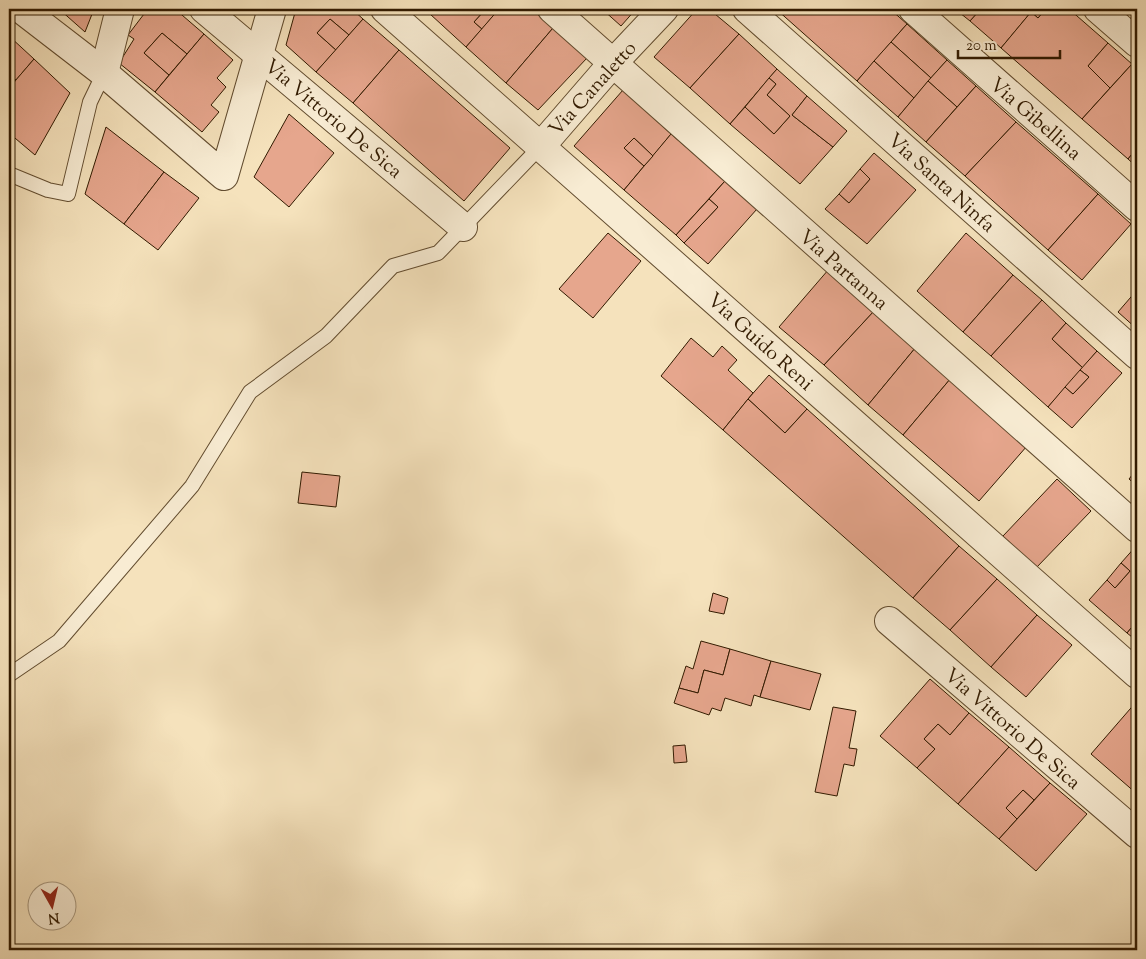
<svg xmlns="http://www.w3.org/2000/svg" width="1146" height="959" viewBox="0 0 1146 959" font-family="'Sorts Mill Goudy',serif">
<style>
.building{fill:#e6a68d;stroke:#311a00}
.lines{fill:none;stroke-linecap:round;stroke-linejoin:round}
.lane-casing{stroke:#624c2f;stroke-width:16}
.street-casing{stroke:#624c2f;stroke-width:30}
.lane{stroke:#f8ecd3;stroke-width:14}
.street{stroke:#f8ecd3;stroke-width:28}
.labels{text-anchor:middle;stroke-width:5;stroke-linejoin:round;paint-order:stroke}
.street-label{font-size:20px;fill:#311a00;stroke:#f8ecd3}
</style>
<rect width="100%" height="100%" fill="#f5e2bc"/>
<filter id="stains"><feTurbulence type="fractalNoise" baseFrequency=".004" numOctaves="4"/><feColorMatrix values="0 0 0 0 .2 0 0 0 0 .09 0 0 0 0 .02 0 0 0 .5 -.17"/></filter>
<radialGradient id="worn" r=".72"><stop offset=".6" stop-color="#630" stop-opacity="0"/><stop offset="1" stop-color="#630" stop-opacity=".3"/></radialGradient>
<!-- building -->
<g class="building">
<path d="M59,9H94L85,32Z"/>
<path d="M137,9H175L204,34L187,54L162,33L144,53L169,75L155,92L119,63L134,39L128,35L144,14Z"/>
<path d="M296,9H352L363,19L349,35L330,19L317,33L336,50L316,72L286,45Z"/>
<path d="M435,9H486L474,22L482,29L466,47L430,14Z"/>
<path d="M486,9H499L482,29L474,22Z"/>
<path d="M499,9H532L553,28L506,83L466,47Z"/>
<path d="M602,9H636L621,26Z"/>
<path d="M697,9H709L739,34L690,88L654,57Z"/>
<path d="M776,9H890L907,24L857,81Z"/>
<path d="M955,9H981L970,21Z"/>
<path d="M981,9H1046L1038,18L1031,12L1001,48L970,21Z"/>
<path d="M1046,9H1069L1108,43L1088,66L1110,88L1082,119L1001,48L1031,12L1038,18Z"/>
<path d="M330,19L349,35L336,50L317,33Z"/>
<path d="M363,19L399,50L353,103L316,72Z"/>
<path d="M907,24L947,60L931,78L891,42Z"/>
<path d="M553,28L587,58L538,110L506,83Z"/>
<path d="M162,33L187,54L169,75L144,53Z"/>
<path d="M204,34L233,60L217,78L226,87L211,105L219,112L202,132L155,92Z"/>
<path d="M739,34L777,69L730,124L690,88Z"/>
<path d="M9,36L34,59L16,80L9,74Z"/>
<path d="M891,42L931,78L914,98L874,61Z"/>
<path d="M1108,43L1132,64L1110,88L1088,66Z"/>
<path d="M399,50L510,148L464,201L353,103Z"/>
<path d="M34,59L70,93L35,155L9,133V88Z"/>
<path d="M947,60L976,86L957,107L928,81Z"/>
<path d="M874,61L914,98L898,117L857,81Z"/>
<path d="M1132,64L1137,69V148L1128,159L1082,119Z"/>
<path d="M777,69L807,96L792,115L833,147L800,184L730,124L745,107L774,134L790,116L767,95L776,84L769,78Z"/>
<path d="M9,74L16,80L9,88Z"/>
<path d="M769,78L776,84L767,95L790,116L774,134L745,107Z"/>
<path d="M928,81L957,107L926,142L898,117Z"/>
<path d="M976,86L1016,122L965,176L926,142Z"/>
<path d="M623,90L671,134L653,156L634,138L624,148L644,166L624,190L574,146Z"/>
<path d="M807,96L847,131L833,147L792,115Z"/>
<path d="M289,114L334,153L289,207L254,177Z"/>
<path d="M1016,122L1098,194L1048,250L965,176Z"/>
<path d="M106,127L164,172L124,224L85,194Z"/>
<path d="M671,134L725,181L676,235L624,190Z"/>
<path d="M634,138L653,156L644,166L624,148Z"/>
<path d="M1137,148V167L1128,159Z"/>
<path d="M874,153L916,190L867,244L825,209L839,194L849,203L870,179L860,169Z"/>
<path d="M860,169L870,179L849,203L839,194Z"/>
<path d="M164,172L199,198L158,250L124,224Z"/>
<path d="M725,181L757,209L708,264L684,243L718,207L709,199Z"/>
<path d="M1098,194L1131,224L1082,280L1048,250Z"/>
<path d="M709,199L718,207L684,243L676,235Z"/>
<path d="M608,233L641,261L593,318L559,289Z"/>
<path d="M966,233L1013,275L963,332L917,291Z"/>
<path d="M829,269L875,310L824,365L779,327Z"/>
<path d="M1013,275L1042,300L991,356L963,332Z"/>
<path d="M1137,290V329L1118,312Z"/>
<path d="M1042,300L1066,323L1052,339L1083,368L1048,407L991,356Z"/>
<path d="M875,310L916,347L868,405L824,365Z"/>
<path d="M1066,323L1097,351L1083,368L1052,339Z"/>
<path d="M691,338L713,357L722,346L737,360L728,370L753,393L723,430L661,376Z"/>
<path d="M916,347L951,378L903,435L868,405Z"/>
<path d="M1097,351L1122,373L1072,428L1048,407L1065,387L1073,394L1089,377L1080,370Z"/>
<path d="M1080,370L1089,377L1073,394L1065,387Z"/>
<path d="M769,375L807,409L785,433L748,399Z"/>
<path d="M951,378L1027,446L979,501L903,435Z"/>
<path d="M748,399L785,433L807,409L959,546L913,598L723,430Z"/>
<path d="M1137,469V486L1129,479Z"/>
<path d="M302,472L340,476L336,507L298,503Z"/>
<path d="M1057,479L1091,511L1036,568L1003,536Z"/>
<path d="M1137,545V621L1127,633L1089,600L1107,580L1115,588L1130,571L1121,563Z"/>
<path d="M959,546L997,579L950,630L913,598Z"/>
<path d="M1121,563L1130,571L1115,588L1107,580Z"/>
<path d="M997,579L1037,615L991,667L950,630Z"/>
<path d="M713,593L728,598L724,614L709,611Z"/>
<path d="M1037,615L1072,645L1026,697L991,667Z"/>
<path d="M1137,621V641L1127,633Z"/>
<path d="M701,641L730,649L723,675L704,670L698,693L679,688L686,666L693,669Z"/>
<path d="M730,649L771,661L760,697L754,695L751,706L725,698L721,711L712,708L709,715L674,703L679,688L698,693L704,670L723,675Z"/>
<path d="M771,661L821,674L810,710L760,697Z"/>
<path d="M930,679L969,713L950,735L938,724L924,739L935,749L917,768L880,736Z"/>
<path d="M1137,701V794L1091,754Z"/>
<path d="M833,707L856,711L849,748L857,749L854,766L844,764L837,796L815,792Z"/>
<path d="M969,713L1009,747L958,804L917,768L935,749L924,739L938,724L950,735Z"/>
<path d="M685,745L687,762L674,763L673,746Z"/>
<path d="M1009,747L1050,783L1034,800L1023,790L1006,808L1017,819L999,839L958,804Z"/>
<path d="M1050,783L1087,814L1036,871L999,839Z"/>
<path d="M1023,790L1034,800L1017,819L1006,808Z"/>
</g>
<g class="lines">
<defs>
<g id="lane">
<path d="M9,174L48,190L68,194L90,102L104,73"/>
<path d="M9,675L59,641L192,486L250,392L326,336L393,266L438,253L541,146"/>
</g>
<g id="street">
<path d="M21,9L104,73L224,176L272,9"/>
<path d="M204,9L463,227"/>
<path d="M385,9L1137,674"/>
<path d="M552,9L1137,528"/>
<path d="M747,9L1137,355"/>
<path d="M913,9L1137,207"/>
<path d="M1098,9L1137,43"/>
<path d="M104,73L120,9"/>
<path d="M541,146L612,64L664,9"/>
<path d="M889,621L1137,834"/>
</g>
</defs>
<!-- lane casing -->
<use href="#lane" class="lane-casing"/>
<!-- street casing -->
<use href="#street" class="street-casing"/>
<!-- lane -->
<use href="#lane" class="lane"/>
<!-- street -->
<use href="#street" class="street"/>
</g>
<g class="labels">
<!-- street labels -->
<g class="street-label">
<text transform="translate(592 88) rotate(-48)" y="7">Via Canaletto</text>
<text transform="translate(334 118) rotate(40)" y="7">Via Vittorio De Sica</text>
<text transform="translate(1036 118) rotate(41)" y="7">Via Gibellina</text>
<text transform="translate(942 182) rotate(42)" y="7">Via Santa Ninfa</text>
<text transform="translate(844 269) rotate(41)" y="7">Via Partanna</text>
<text transform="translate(761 341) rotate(42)" y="7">Via Guido Reni</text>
<text transform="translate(1013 728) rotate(41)" y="7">Via Vittorio De Sica</text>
</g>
</g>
<!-- margin -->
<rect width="1146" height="959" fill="none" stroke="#f5e2bc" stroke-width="30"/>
<rect x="10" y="10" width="1126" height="939" fill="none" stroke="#311a00" stroke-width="2.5"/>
<rect x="15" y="15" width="1116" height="929" fill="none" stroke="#311a00"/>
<!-- north arrow -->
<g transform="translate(52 906) rotate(172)"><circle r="24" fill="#f8ecd3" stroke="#a8987f"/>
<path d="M0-4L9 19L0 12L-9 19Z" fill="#8f2418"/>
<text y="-8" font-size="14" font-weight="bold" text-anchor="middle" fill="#311a00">N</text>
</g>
<!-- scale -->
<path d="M958 50v8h102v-8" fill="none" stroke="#311a00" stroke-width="2.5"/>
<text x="966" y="50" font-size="15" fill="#311a00" stroke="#f8ecd3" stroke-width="4" paint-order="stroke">20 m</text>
<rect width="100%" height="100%" filter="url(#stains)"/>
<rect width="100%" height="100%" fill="url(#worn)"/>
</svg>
